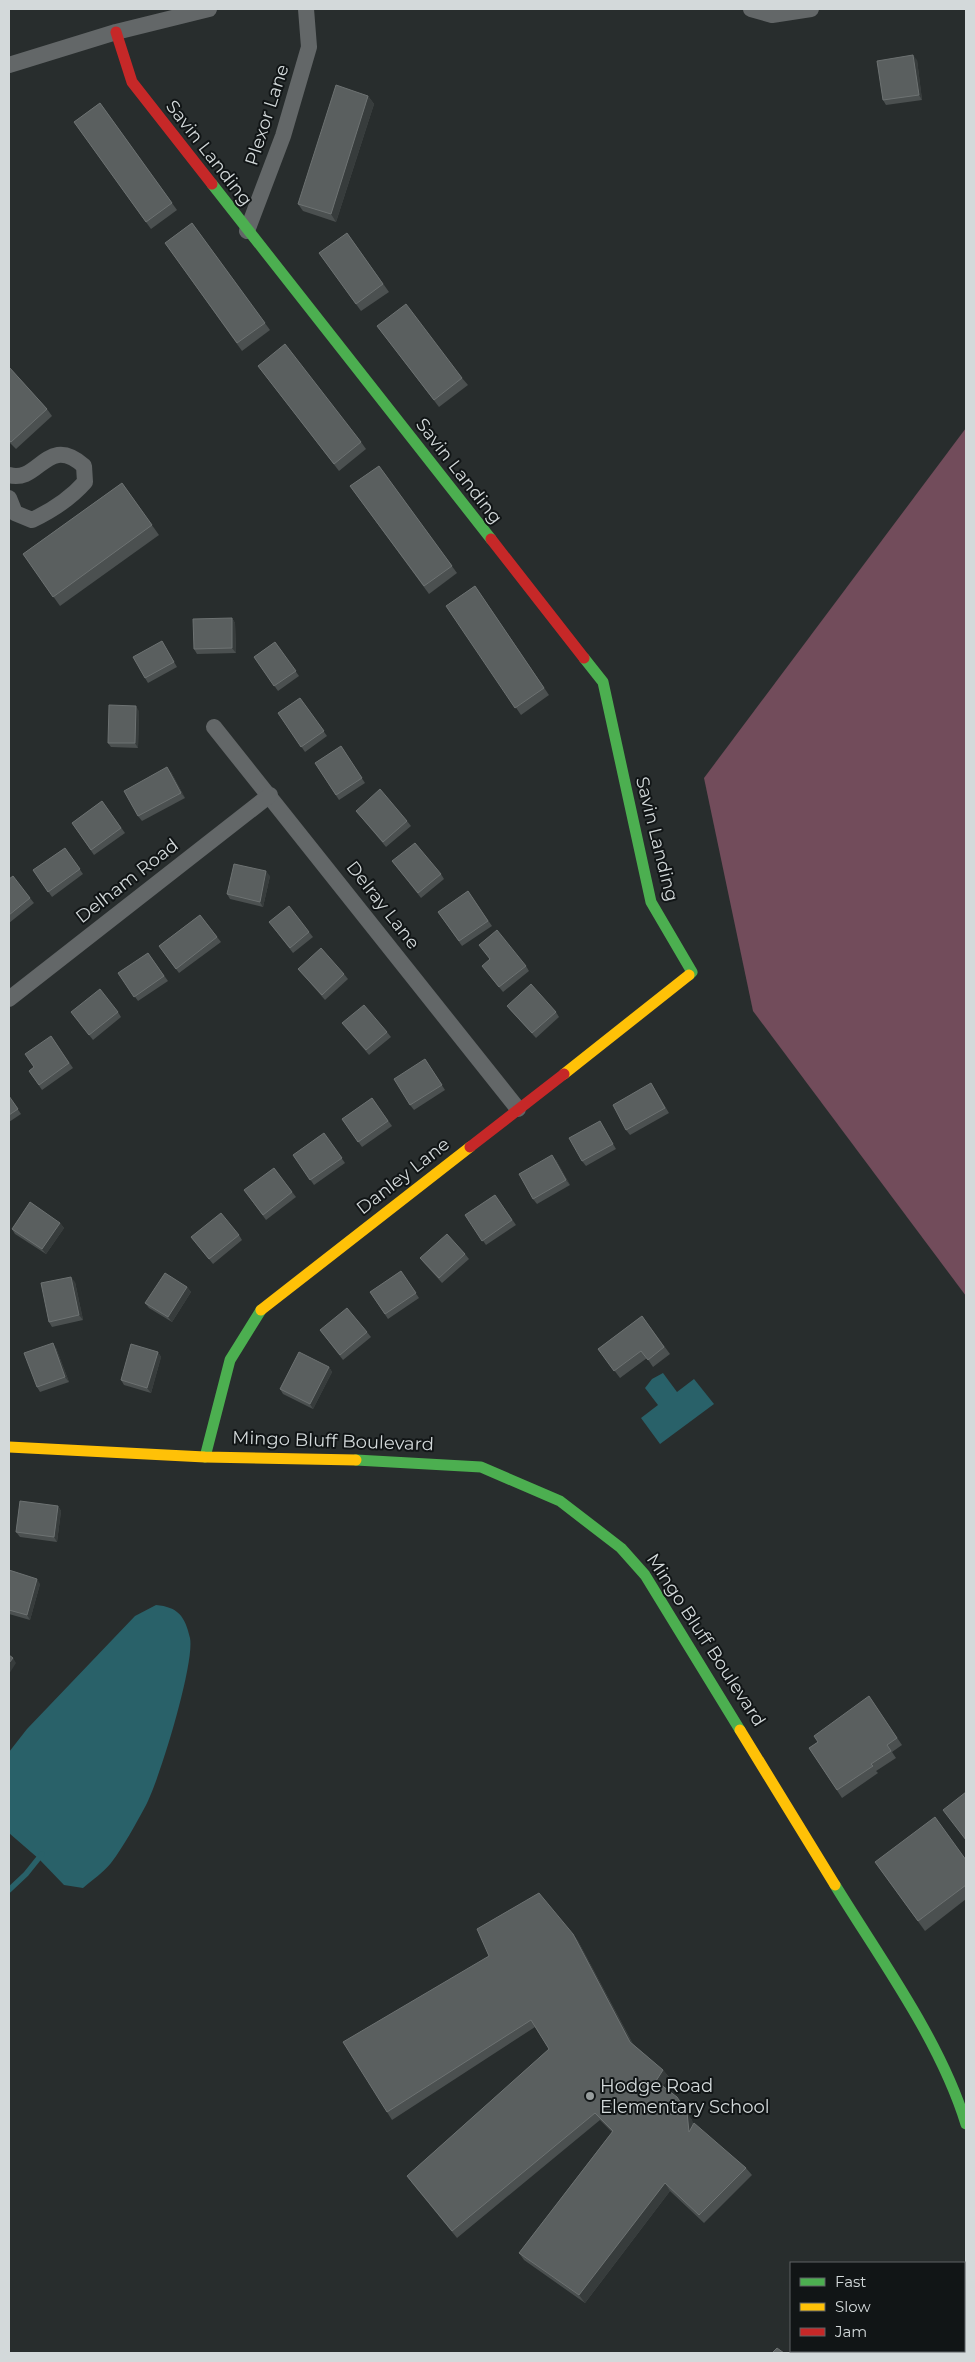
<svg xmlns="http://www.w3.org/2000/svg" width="975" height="2362" viewBox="0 0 975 2362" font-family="Montserrat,sans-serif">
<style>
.forest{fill:#724c5b}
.water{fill:#296169}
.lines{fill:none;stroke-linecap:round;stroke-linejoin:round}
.stream{stroke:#296169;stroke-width:5.5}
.street{stroke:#636768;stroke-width:16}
.fast{stroke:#4caf50;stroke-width:11}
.slow{stroke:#ffc107;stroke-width:11}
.jam{stroke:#c62828;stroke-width:11}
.wall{fill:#4b5050}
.shaded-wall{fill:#373c3c}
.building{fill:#5a5f5f;stroke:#6d7272}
.poi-dot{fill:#979d9d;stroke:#111516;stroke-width:2}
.labels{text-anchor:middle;stroke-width:4;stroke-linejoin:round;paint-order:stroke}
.street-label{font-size:18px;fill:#d3d9da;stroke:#111516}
.poi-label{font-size:18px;fill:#d3d9da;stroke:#111516;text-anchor:start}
</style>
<rect width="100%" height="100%" fill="#282d2d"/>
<!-- forest -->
<path class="forest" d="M966,428V1296L753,1011L704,778Z"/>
<!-- water -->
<g class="water">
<path d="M663,1373L677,1392L694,1379L714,1404L660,1444L641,1418L658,1405L645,1388L652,1379Z"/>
<path d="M156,1605C178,1607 185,1616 190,1638C195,1663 159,1782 145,1807C135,1825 124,1846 111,1863C104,1872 92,1880 83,1888L64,1885L39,1859L9,1833V1752L27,1729L135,1616Z"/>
</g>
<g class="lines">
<!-- stream -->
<path class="stream" d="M9,1890L26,1874L42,1854"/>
<!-- street -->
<g class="street">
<path d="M751,9L772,15L811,9"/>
<path d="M9,65L116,32L209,9"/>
<path d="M247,231L283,136L309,47L306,9"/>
<path d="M9,475C39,484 47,433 84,466L85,482C70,499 53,510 32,520L15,513L9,498"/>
<path d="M214,727L518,1109"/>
<path d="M9,999L270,795"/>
</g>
<!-- fast -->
<g class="fast">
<path d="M212,184L491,539"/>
<path d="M584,658L603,682L651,902L692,972L689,975"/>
<path d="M205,1457L230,1360L261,1310"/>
<path d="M356,1460L481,1467L560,1501L621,1548L645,1575L740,1730"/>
<path d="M835,1885C881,1960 940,2040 966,2124"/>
<path d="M964,2323L966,2321"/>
<path d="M935,2353L937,2351"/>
</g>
<!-- slow -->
<g class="slow">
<path d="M564,1074L689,975"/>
<path d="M261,1310L470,1147"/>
<path d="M9,1447L205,1457L356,1460"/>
<path d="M740,1730L835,1885"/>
</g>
<!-- jam -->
<g class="jam">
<path d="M116,32L132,82L212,184"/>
<path d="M491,539L584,658"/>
<path d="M470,1147L564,1074"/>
</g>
</g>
<!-- wall -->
<g class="wall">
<path d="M917,60L922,100L886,105L883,100Z"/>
<path d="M368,96L374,104L336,222L303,211L298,204Z"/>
<path d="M100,103L177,210L151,229L74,122Z"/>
<path d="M192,223L270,330L242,351L165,243Z"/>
<path d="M347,233L389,292L361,311L319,253Z"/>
<path d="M377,326L462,378L468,385L439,407Z"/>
<path d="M258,366L361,442L366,449L339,471Z"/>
<path d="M9,367L47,409L52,416L16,449L9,442Z"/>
<path d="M379,466L457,573L429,594L350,486Z"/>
<path d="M122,483L159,535L60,606L23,554Z"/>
<path d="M475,586L549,695L521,715L446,606Z"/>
<path d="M232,618L235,623L236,653L197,654L194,649Z"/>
<path d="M162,641L177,667L148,683L145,678Z"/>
<path d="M275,642L299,676L278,691L254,657Z"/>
<path d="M300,698L327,736L305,752L278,713Z"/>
<path d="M139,711L138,748L111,747L108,743Z"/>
<path d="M341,746L365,783L339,800L315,763Z"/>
<path d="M171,772L185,798L142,821L138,816Z"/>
<path d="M102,801L125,833L94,855L72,823Z"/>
<path d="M356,811L407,821L411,826L386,847Z"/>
<path d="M65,848L83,874L52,897L33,870Z"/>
<path d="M392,861L441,874L444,879L421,898Z"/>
<path d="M270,876L263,907L230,899L227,894Z"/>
<path d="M9,879L30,898L34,903L9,923Z"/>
<path d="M468,891L492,926L462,946L438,912Z"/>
<path d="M200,915L221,942L179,973L159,946Z"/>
<path d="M273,927L309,932L313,937L293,953Z"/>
<path d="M148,953L168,981L138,1001L118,973Z"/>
<path d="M526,966L529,971L503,992L486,971Z"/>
<path d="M298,969L344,974L348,979L325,1000Z"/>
<path d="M507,1006L556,1012L559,1017L536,1038L511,1011Z"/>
<path d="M71,1012H118L121,1017L93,1040Z"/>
<path d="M342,1023L387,1032L391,1037L369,1055Z"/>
<path d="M51,1036L73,1068L42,1090L29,1071L34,1067Z"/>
<path d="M425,1059L445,1090L414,1110L410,1105Z"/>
<path d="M651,1083L669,1113L630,1135L626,1130Z"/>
<path d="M9,1096L21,1114L9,1122Z"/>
<path d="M372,1098L392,1126L362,1147L342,1119Z"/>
<path d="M600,1121L616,1149L586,1166L582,1161Z"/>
<path d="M324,1133L345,1163L314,1185L293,1155Z"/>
<path d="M556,1160L570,1185L537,1204L533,1199Z"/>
<path d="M274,1168L296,1197L266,1220L244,1190Z"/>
<path d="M495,1195L516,1225L486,1245L465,1215Z"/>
<path d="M60,1223L64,1228L46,1254L15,1234L12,1229Z"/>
<path d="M239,1235L242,1240L213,1264L191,1237Z"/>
<path d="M465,1254L469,1259L442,1283L424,1263L420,1258Z"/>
<path d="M401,1271L419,1298L388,1319L370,1292Z"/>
<path d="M75,1282L83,1320L52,1327L49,1322Z"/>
<path d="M187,1287L191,1292L172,1322L149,1308L145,1303Z"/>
<path d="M642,1316L670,1354L653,1367L647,1358L620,1378L598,1349Z"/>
<path d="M320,1330L367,1332L371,1337L343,1360Z"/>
<path d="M56,1348L69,1382L40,1392L37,1387Z"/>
<path d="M158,1352L161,1357L151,1393L124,1385L121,1380Z"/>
<path d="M329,1367L332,1372L313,1409L283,1394L280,1389Z"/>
<path d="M58,1506L61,1511L57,1542L20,1537L16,1532Z"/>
<path d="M9,1570L40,1584L30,1620L9,1614Z"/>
<path d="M869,1696L902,1745L892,1752L896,1758L876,1771L878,1773L842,1798L809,1748L818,1742Z"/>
<path d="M966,1860V1899L925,1931L875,1862Z"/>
<path d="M573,1934L578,1941L633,2044L663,2070L669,2077L663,2086L692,2120L693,2125L746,2168L752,2175L704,2223L670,2191L585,2303L524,2260L519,2253L612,2132L600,2120L457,2238L412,2183L407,2176L549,2049L535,2027L392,2120L387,2112Z"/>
</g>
<!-- shaded-wall -->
<g class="shaded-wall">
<path d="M913,55L917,60L922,100L919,95Z"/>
<path d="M368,96L374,104L336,222L331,214Z"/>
<path d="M232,618L235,623L236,653L232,648Z"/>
<path d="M136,706L139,711L138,748L135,743Z"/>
<path d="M167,767L171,772L185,798L181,793Z"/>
<path d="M266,871L270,876L263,907L260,902Z"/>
<path d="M552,1155L556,1160L570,1185L566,1180Z"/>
<path d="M60,1223L64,1228L46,1254L42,1249Z"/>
<path d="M71,1277L75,1282L83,1320L79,1315Z"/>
<path d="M187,1287L191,1292L172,1322L168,1317Z"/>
<path d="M53,1343L56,1348L69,1382L65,1377Z"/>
<path d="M158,1352L161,1357L151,1393L147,1388Z"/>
<path d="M329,1367L332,1372L313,1409L310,1404Z"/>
<path d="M58,1506L61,1511L57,1542L54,1537Z"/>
<path d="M37,1579L40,1584L30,1620L27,1615Z"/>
<path d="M13,1658L16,1663L9,1674V1663Z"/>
<path d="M573,1934L578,1941L636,2050L630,2042Z"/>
<path d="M663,2070L669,2077L661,2089L656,2081Z"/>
<path d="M677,2097L692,2120L694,2139L689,2132Z"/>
<path d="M665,2183L670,2191L585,2303L579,2295Z"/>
</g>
<!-- building -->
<g class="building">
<path d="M913,55L919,95L883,100L877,61Z"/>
<path d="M336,85L368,96L331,214L298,204Z"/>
<path d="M100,103L172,203L146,222L74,122Z"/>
<path d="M192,223L265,323L237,343L165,243Z"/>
<path d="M347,233L383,284L356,304L319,253Z"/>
<path d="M406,304L462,378L434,400L377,326Z"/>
<path d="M285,344L361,442L334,464L258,366Z"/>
<path d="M9,367L47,409L11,442L9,440Z"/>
<path d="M379,466L452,566L424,586L350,486Z"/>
<path d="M122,483L152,525L53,597L23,554Z"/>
<path d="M475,586L544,688L515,708L446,606Z"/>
<path d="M232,618V648L194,649L193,619Z"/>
<path d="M162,641L174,662L145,678L133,657Z"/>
<path d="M275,642L296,671L274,686L254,657Z"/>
<path d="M300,698L324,731L301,747L278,713Z"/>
<path d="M109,705L136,706L135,743H108Z"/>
<path d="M341,746L362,778L336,795L315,763Z"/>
<path d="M167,767L181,793L138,816L124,791Z"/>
<path d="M380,789L407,821L383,842L356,811Z"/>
<path d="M102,801L121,828L91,850L72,823Z"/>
<path d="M415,843L441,874L418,893L392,861Z"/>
<path d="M65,848L80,869L48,892L33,870Z"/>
<path d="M234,864L266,871L260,902L227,894Z"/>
<path d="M13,876L30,898L9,915V879Z"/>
<path d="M468,891L488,921L459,941L438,912Z"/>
<path d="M289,906L309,932L290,948L269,922Z"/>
<path d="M200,915L217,937L176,969L159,946Z"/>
<path d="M497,930L526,966L499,987L482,966L490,959L479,945Z"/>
<path d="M321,948L344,974L322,995L298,969Z"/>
<path d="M148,953L164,976L134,997L118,973Z"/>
<path d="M531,984L556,1012L532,1033L507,1006Z"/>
<path d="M100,989L118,1012L89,1035L71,1012Z"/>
<path d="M364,1005L387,1032L366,1050L342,1023Z"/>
<path d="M51,1036L69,1063L39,1085L29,1071L34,1067L25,1054Z"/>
<path d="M425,1059L442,1085L410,1105L394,1079Z"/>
<path d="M651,1083L665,1108L626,1130L613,1105Z"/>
<path d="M9,1096L18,1109L9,1115Z"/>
<path d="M372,1098L388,1121L358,1142L342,1119Z"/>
<path d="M600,1121L613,1144L582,1161L569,1138Z"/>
<path d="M324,1133L342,1158L310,1180L293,1155Z"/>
<path d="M552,1155L566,1180L533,1199L519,1174Z"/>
<path d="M274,1168L292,1192L263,1215L244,1190Z"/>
<path d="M495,1195L512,1220L482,1241L465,1215Z"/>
<path d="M30,1202L60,1223L42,1249L12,1229Z"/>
<path d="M221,1213L239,1235L209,1259L191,1237Z"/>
<path d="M447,1234L465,1254L439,1278L420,1258Z"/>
<path d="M401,1271L416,1293L385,1314L370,1292Z"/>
<path d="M165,1273L187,1287L168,1317L145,1303Z"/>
<path d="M71,1277L79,1315L49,1322L41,1283Z"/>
<path d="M347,1308L367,1332L340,1355L320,1330Z"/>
<path d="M642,1316L664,1347L648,1360L641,1351L614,1371L598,1349Z"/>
<path d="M53,1343L65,1377L37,1387L24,1353Z"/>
<path d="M131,1344L158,1352L147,1388L121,1380Z"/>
<path d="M299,1352L329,1367L310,1404L280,1389Z"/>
<path d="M20,1501L58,1506L54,1537L16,1532Z"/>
<path d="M9,1570L37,1579L27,1615L9,1610Z"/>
<path d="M9,1655L13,1658L9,1663Z"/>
<path d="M869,1696L897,1738L887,1745L891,1751L871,1764L873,1766L837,1790L809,1748L818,1742L814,1736Z"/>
<path d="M966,1792V1840L943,1810Z"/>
<path d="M935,1817L966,1860V1885L918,1921L875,1862Z"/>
<path d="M539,1893L573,1934L630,2042L663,2070L656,2081L677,2097L687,2112L689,2132L694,2123L746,2168L699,2215L665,2183L579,2295L519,2253L613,2131L595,2113L452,2231L407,2176L549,2049L531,2020L387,2112L343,2042L489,1956L477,1929Z"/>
<path d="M777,2348L784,2353H772Z"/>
</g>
<!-- markers -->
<circle class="poi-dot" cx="590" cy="2096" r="5"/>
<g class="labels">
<!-- street labels -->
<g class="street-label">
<text transform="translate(267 115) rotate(-72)" y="6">Plexor Lane</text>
<text transform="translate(209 153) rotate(52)" y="6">Savin Landing</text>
<text transform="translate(459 471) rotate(52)" y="6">Savin Landing</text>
<text transform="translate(657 839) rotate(76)" y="6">Savin Landing</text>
<text transform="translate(127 881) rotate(-38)" y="6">Delham Road</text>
<text transform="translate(383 905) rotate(52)" y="6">Delray Lane</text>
<text transform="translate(403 1176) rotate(-38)" y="6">Danley Lane</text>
<text transform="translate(333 1441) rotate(2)" y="6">Mingo Bluff Boulevard</text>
<text transform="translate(706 1640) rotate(57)" y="6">Mingo Bluff Boulevard</text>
</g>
<!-- poi labels -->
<g class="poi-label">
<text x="600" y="2092">Hodge Road<tspan x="600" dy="21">Elementary School</tspan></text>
</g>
</g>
<!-- border -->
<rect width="975" height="2362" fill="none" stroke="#d3d9da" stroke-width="20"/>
<!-- legend -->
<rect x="790" y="2262" width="175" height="90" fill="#111516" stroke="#5f6364"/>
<rect x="800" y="2278" width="25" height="8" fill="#4caf50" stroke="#5f6364"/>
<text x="835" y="2287" font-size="15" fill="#d3d9da">Fast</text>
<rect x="800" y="2303" width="25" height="8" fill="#ffc107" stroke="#5f6364"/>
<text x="835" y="2312" font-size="15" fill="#d3d9da">Slow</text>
<rect x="800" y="2328" width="25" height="8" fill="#c62828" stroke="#5f6364"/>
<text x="835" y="2337" font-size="15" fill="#d3d9da">Jam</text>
</svg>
